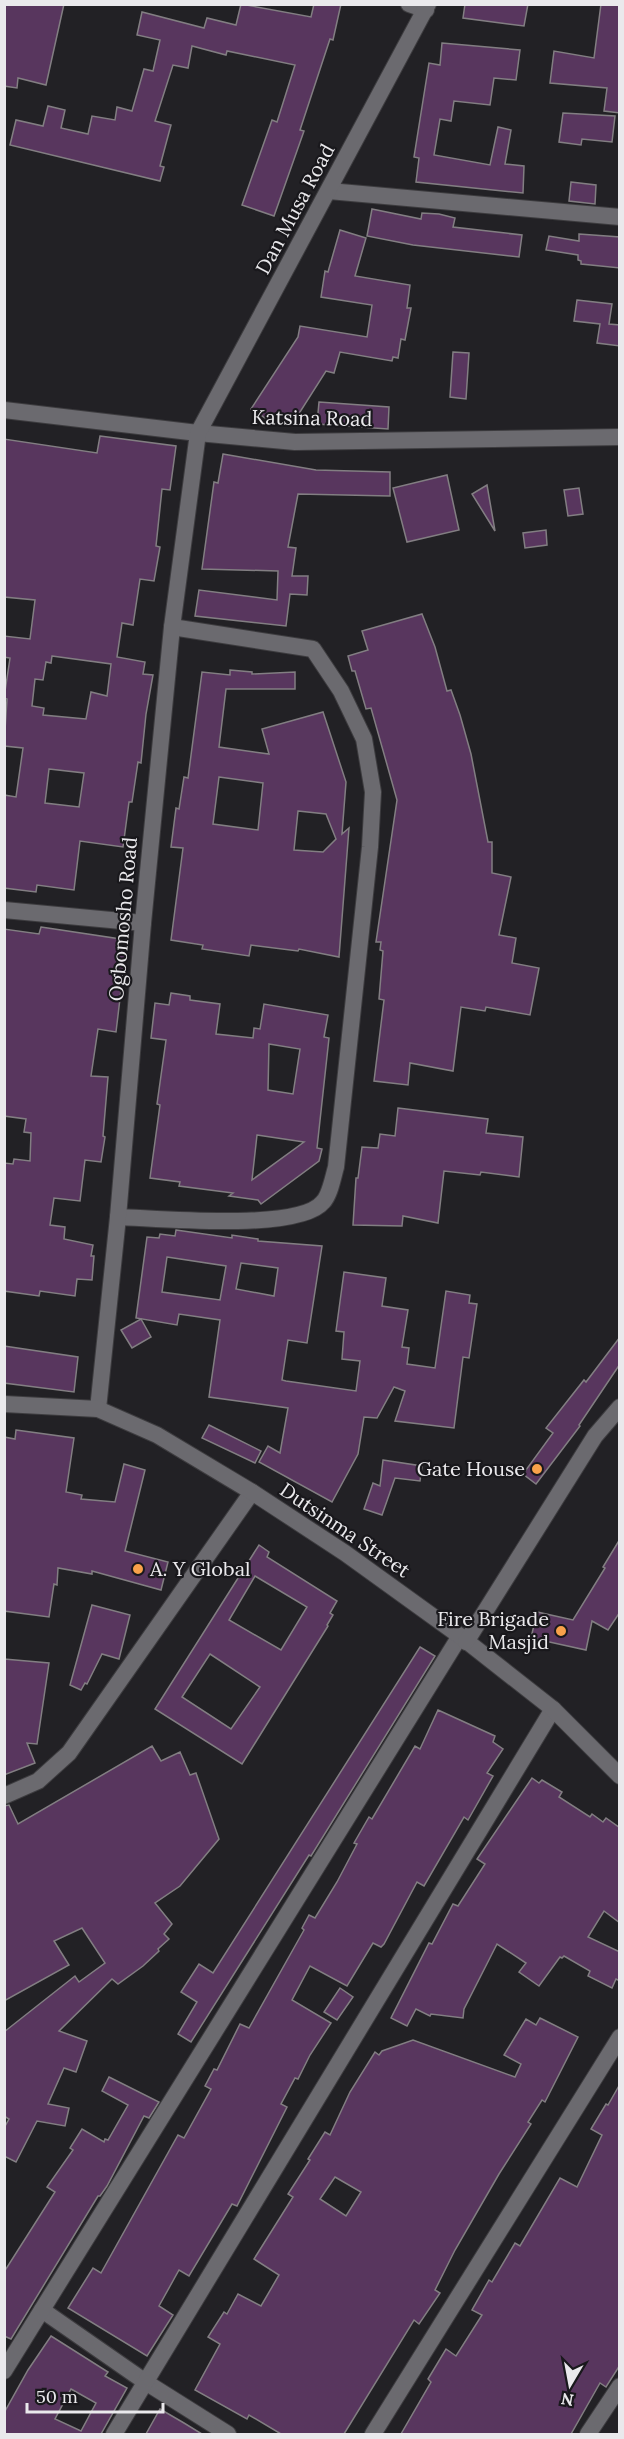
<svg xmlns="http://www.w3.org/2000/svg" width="624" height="2439" viewBox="0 0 624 2439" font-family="Lora,serif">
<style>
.building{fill:#58365e;stroke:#827e82;stroke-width:1.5;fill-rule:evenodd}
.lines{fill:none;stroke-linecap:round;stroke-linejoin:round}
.minor-casing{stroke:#3d3c3f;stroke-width:18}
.tertiary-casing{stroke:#3d3c3f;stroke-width:18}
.minor{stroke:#6b6a6f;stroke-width:16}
.tertiary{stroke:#6b6a6f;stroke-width:16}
.poi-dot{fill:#f8a14a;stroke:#19181c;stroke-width:2}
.labels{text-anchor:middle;stroke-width:4.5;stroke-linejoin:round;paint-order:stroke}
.street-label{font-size:20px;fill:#eae9ec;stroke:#19181c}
.poi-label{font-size:20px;fill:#eae9ec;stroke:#19181c;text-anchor:end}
</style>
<rect width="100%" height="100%" fill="#222125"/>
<!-- building -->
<g class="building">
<path d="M4,4H64L46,85L18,78L17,88L4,86Z"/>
<path d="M241,4L311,17L314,4H341L333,40L330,39L300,130L304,131L274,216L242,205L272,120L277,122L295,65L227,51L226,55L192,46L188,68L173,65L155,121L171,125L160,166L164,167L160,181L10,145L16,120L43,126L48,106L65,110L61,128L88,134L92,116L115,120L117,107L132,111L144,69L153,71L160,40L137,35L142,12L204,28L207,18L236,25Z"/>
<path d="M465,4H528L524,26L463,18Z"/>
<path d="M601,4H620V113L604,111L607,88L550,83L554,51L594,58Z"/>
<path d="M442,43L520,50L516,80L494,78L490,105L454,101L451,121L440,119L434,155L490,165L498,127L511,130L505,164L524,166L523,193L416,182L419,158L414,157L429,63L440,65Z"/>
<path d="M563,113L615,116L612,142L582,139L581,145L559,142Z"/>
<path d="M571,182L596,185L595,204L569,201Z"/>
<path d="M372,209L421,219L422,213L439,214L455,218L453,227L522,235L519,257L413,245L367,236Z"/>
<path d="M340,230L366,238L355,276L410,285L407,308H411L405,340L401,339L398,358L393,357L392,361L340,352L334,373L326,371L293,423L279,414L273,423L251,409L298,337L300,326L367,337L372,305L321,297L325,271L328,272Z"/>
<path d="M579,234L620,237V268L581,264V261L578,260V255L546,250L549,236L579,241Z"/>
<path d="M577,300L612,304L609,324L620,325V346L597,343L600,324L574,321Z"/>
<path d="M453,352L469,353L466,399L450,397Z"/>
<path d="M319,402L389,407L388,429L317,424Z"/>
<path d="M100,436L176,446L170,490L162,489L156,546L160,547L154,581L140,579L133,625L122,623L117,657L145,662L143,674L153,675L146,714L141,763L138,762L132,802H129L123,847L80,841L74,890L37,885L36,892L4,888V795L16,797L23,748L4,746L7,699L4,698L10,658L4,657V636L30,639L35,600L4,597V439L97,453ZM52,656L111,664L107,696L91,692L86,719L43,715L44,708L32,706L35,679L43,680L46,662L51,663ZM49,769L84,773L79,807L45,803Z"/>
<path d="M223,454L316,470L390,472V496L298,494L288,547L296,548L292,576H308L307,595L290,594L286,626L195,616L199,590L277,600L278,571L202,569L214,482L218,483Z"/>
<path d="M447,475L459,530L407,542L393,488Z"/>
<path d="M487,485L495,531L472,494Z"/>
<path d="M579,488L583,514L568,516L564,490Z"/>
<path d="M546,530L547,545L525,548L523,533Z"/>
<path d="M422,614L435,647L447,691L451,690L460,715L471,754L488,842H492V873L511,877L499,935L516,938L512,963L539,968L530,1015L486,1007L485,1011L461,1007L453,1071L410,1063L408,1085L374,1081L384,1000L379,999L383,951L380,950L381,942H376L397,800L371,708L366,709L355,671H352L348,656L368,650L362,631Z"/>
<path d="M230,670L252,672V674L295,672V689H226L219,747L269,754L262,729L323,712L346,782L342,834L349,828L339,957L299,949L298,951L251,945L249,956L202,949L203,945L171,940L183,848L171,847L176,808L179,809L184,777L188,778L202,672L230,675ZM219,777L263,783L258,830L213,824ZM298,811L326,814L336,839L323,852L294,850Z"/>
<path d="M41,927L127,940L116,1032L98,1029L91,1076L108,1077L103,1136L105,1137L101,1162L85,1160L80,1201L54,1198L50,1225L65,1227L64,1239L93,1245L91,1256H94L92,1280L77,1279L75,1296L40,1291L39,1296L4,1291V1163L13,1164L14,1159L30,1161L31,1133L24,1132L26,1119L4,1116V929L39,934Z"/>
<path d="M171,993L190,996V1000L220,1004L216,1034L253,1038L254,1028L260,1029L264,1004L328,1015L324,1037L329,1038L317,1148L322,1149L319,1161L261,1204L258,1200L229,1196L233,1193L179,1186L180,1182L150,1178L160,1105L157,1104L166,1040L151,1038L155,1003L169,1005ZM269,1044L300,1049L293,1094L268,1090ZM257,1135L304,1142L252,1180Z"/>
<path d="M398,1108L488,1119L486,1133L523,1137L519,1177L481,1172L480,1175L444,1171L438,1223L403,1216L402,1226L353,1225L356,1178H358L362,1147L378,1148L380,1134L395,1136Z"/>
<path d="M176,1230L232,1238V1235L258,1239V1241L322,1246L307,1343L288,1340L282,1380L286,1381L356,1391L360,1361L342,1359L344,1332L336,1331L344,1272L386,1278L382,1306L408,1310L402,1347L409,1348L407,1364L435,1368L446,1291L470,1295L469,1303L477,1304L469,1358L463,1357L454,1428L395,1421L405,1391L394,1387L377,1418L364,1417L358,1454L332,1502L259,1462L268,1446L280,1453L288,1408L209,1397L220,1320L179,1314L177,1325L136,1318L147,1237L159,1238L160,1234L175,1236ZM167,1257L226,1266L220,1300L162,1292ZM241,1263L278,1268L274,1296L236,1289Z"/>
<path d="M141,1319L151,1337L132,1348L121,1330Z"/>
<path d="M620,1337V1364L579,1425L580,1426L536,1484L523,1474L553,1433L546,1428L584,1380L586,1382Z"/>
<path d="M4,1346L78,1357L74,1392L4,1383Z"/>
<path d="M209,1425L261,1451L255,1463L202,1438Z"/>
<path d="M16,1430L74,1438L66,1492L82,1495L81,1499L115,1502L124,1464L145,1470L125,1551L168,1562L161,1590L92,1571V1574L58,1568L57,1585L54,1584L49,1617L4,1611V1437L15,1439Z"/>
<path d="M383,1460L422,1466L420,1481L395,1478L382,1515L364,1509L373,1483L380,1486Z"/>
<path d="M620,1539V1612L608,1630L592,1621L586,1650L531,1638L537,1612L573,1620L605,1568L603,1567Z"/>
<path d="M259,1545L269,1552L267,1557L337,1601L330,1613L333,1615L327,1625L328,1626L242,1764L155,1709ZM255,1576L307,1607L281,1650L229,1620ZM210,1654L260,1687L231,1729L182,1697Z"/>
<path d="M92,1605L130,1615L119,1659L102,1654L87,1684L85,1683L81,1690L70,1685Z"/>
<path d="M420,1647L435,1656L311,1856L309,1855L191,2042L178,2034L197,2002L181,1992L199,1964L213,1973Z"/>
<path d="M4,1659L49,1663L37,1744L27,1743L35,1763L4,1775Z"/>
<path d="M438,1710L495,1736L493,1742L503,1749L487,1773L493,1776L468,1820L464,1817L424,1886L417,1882L384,1944L381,1947L373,1943L347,1986L310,1966L292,2000L331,2023L310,2055L298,2079L295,2078L281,2104L287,2107L237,2206L232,2204L189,2276L179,2270L159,2306L173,2315L147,2356L68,2308L93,2268L101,2273L178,2135L184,2138L211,2089L205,2086L214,2069L217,2070L240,2024L249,2028L304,1930L302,1928L309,1915L315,1918L337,1882L357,1844L354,1843L369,1817L372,1819L415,1746L420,1749Z"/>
<path d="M152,1746L161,1761L180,1752L190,1775L196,1773L219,1839L180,1886L155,1903L172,1924L164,1934L169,1939L158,1949L159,1951L143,1966L118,1984L112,1979L59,2031L87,2041L76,2072L64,2068L48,2104L69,2108L65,2126L37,2121L16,2162L4,2156V2128L9,2119L4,2116V2032L75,1976L79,1982L105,1963L82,1928L54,1941L69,1965L4,2001V1806L9,1805L18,1824Z"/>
<path d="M532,1778L539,1783L542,1780L562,1792L559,1797L590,1817L592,1814L603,1822L606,1818L620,1828V1923L604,1911L588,1937L620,1952V1981L616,1979L612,1988L588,1976L590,1971L564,1956L562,1958L560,1957L539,1986L519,1972L526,1963L497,1944L464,2009L463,2018L431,2014L430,2016L416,2009L407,2026L391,2018L429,1943L432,1944L453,1904L458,1906L485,1864L477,1859Z"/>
<path d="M340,1988L353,1997L337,2020L324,2012Z"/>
<path d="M540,2018L578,2037L545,2102L542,2100L528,2122L531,2124L499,2174L455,2250L435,2290L440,2293L419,2324L414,2320L344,2434H281L249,2415L247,2419L195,2390L220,2344L208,2337L224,2312L227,2314L238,2294L261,2306L279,2275L254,2259L293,2197L288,2194L310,2160L308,2159L325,2132L330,2135L350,2092L375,2052L379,2055L382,2051L413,2040L515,2077L521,2064L504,2055L526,2019L536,2025ZM335,2177L361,2192L346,2216L320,2199Z"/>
<path d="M109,2077L159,2102L149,2118L144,2116L107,2186L100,2196H98L11,2339L4,2336V2272L55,2192L47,2187L73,2150L70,2148L82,2129L104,2142L105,2139L108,2140L128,2105L102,2091Z"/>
<path d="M620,2084V2365L606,2387L600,2383L571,2434H401L431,2382L428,2379L446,2349L456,2356L482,2315L472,2310L489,2280L492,2282L515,2243L520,2246L560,2178L577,2187L602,2135L591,2129L606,2104L608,2105Z"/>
<path d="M51,2336L108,2372L105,2376L127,2388L101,2434H4V2413L28,2370ZM71,2389L96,2403L81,2431L55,2419Z"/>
<path d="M160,2409L184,2423L202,2434H146Z"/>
</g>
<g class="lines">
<defs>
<g id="minor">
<path d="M409,4L426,10"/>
<path d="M329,191L620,217"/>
<path d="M4,410L198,433L295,442L620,437"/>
<path d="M4,910L143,923"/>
<path d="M118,1217C157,1218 299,1232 323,1202C330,1195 333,1177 336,1167L370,847L373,792L364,739L341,691L313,649L172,627"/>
<path d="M98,1409L118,1217L143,923L172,627L198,433L428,4"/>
<path d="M4,1796L38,1781L69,1753L252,1492"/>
<path d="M42,2310L147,2383L228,2434"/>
<path d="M4,2371L460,1636"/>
<path d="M114,2434L553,1709"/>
<path d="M373,2434L620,2037"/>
<path d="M588,2434L620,2386"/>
</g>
<g id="tertiary">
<path d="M4,1404L98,1409L157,1435L252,1492L345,1553L460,1636L553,1709L620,1776"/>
<path d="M466,1642L595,1436L620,1407"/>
</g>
</defs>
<!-- minor casing -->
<use href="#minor" class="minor-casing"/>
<!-- tertiary casing -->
<use href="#tertiary" class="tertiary-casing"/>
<!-- minor -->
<use href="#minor" class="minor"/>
<!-- tertiary -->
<use href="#tertiary" class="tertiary"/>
</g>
<!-- markers -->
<g class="poi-dot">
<circle cx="537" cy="1469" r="6"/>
<circle cx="138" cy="1569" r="6"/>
<circle cx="561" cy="1631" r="6"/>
</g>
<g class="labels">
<!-- street labels -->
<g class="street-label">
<text transform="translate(295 209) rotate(-62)" y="7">Dan Musa Road</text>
<text transform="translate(312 418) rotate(1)" y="7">Katsina Road</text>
<text transform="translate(123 919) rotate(-85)" y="7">Ogbomosho Road</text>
<text transform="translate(345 1530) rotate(34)" y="7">Dutsinma Street</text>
</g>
<!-- poi labels -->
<g class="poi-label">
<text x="525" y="1476">Gate House</text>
<text x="150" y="1576" text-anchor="start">A. Y Global</text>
<text x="549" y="1626">Fire Brigade<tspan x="549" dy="23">Masjid</tspan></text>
</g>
</g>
<!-- border -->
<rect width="624" height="2439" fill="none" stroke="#eae9ec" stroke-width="12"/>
<!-- north arrow -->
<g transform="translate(570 2385) rotate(190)" stroke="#19181c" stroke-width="4.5" paint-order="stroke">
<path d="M0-4.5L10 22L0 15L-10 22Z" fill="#eae9ec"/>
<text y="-9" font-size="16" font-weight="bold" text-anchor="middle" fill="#eae9ec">N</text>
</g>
<!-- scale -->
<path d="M27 2403v9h136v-9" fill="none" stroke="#eae9ec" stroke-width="3"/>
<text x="36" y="2403" font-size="18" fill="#eae9ec" stroke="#19181c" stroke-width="4.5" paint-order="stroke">50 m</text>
</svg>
